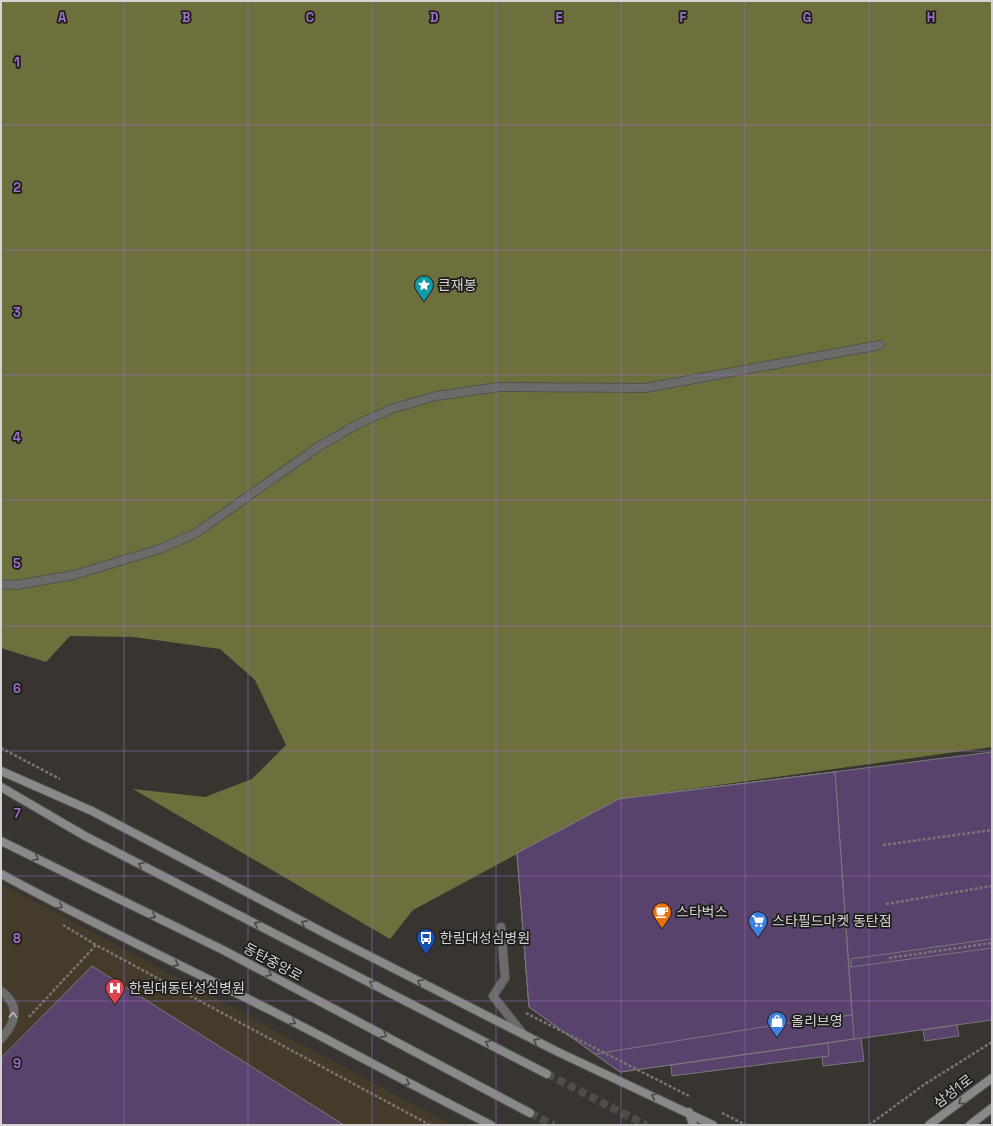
<svg xmlns="http://www.w3.org/2000/svg" width="993" height="1126" viewBox="0 0 993 1126" font-family="'Space Grotesk','Noto Sans KR',sans-serif">
<style>
.medical{fill:#453b2b}
.forest{fill:#6d703d}
.building{fill:#59426c;stroke:#7a787d}
.lines{fill:none;stroke-linecap:round;stroke-linejoin:round}
.secondary-tunnel{stroke:#504d49;stroke-width:8;stroke-dasharray:8 4;stroke-linecap:butt}
.lane-casing{stroke:#54524e;stroke-width:10}
.street-casing{stroke:#54524e;stroke-width:10}
.secondary-casing{stroke:#54524e;stroke-width:10}
.path{stroke:#787673;stroke-width:2.5;stroke-dasharray:3 2;stroke-linecap:butt}
.lane{stroke:#6b6c6a;stroke-width:8}
.street{stroke:#6b6c6a;stroke-width:8}
.secondary{stroke:#888a87;stroke-width:8}
.oneway{stroke:#484846}
.oneway2{stroke:#bbbab8}
.grid{fill:none;stroke:#9f6fc7;stroke-width:1;stroke-opacity:0.55}
.labels{text-anchor:middle;stroke-width:3.5;stroke-linejoin:round;paint-order:stroke}
.poi-label{font-size:14px;fill:#d6d4d2;stroke:#1e1c1b;text-anchor:start}
.street-label{font-size:14px;fill:#d6d4d2;stroke:#1e1c1b}
.grid-label{font-size:13px;text-anchor:middle;font-weight:bold;fill:#9f6fc7;stroke:#1e1c1b;stroke-width:3.5;stroke-linejoin:round;paint-order:stroke}
</style>
<rect width="100%" height="100%" fill="#383531"/>
<!-- medical -->
<path class="medical" d="M1,885H4L452,1125H1Z"/>
<!-- forest -->
<path class="forest" d="M1,1H992V747L619,799L413,910L390,939L133,789L205,797L252,779L286,745L255,680L220,649L134,637L70,636L46,662L1,648Z"/>
<!-- building -->
<g class="building">
<path d="M992,752V1020L620,1072L529,1007L517,853L619,799Z"/>
<path d="M835,772L854,1039L620,1072L529,1007L517,853L619,799Z"/>
<path d="M835,772L852,1015L788,1023L595,1054L529,1007L517,853L619,799Z"/>
<path d="M992,939V948L851,967V959Z"/>
<path d="M92,966L344,1125H1V1058Z"/>
<path d="M957,1025L959,1036L925,1041L923,1030Z"/>
<path d="M861,1038L864,1061L823,1066L821,1044Z"/>
<path d="M828,1043L829,1056L672,1076L671,1065Z"/>
</g>
<g class="lines">
<!-- secondary-tunnel -->
<g class="secondary-tunnel">
<path d="M547,1074L646,1125"/>
<path d="M530,1113L554,1125"/>
</g>
<defs>
<g id="lane">
<path d="M501,927L505,978L493,996L523,1034"/>
<path d="M1,991C21,1006 16,1022 1,1039"/>
</g>
<path id="street" d="M1,584L16,585L74,575L160,549L196,533L318,447L356,425L391,409L436,396L499,387L645,388L880,345"/>
<g id="secondary">
<path d="M1,771L92,811L332,937L556,1051L713,1125"/>
<path d="M1,787L85,836L547,1074"/>
<path d="M1,841L223,950L530,1113"/>
<path d="M1,874C91,923 183,966 274,1012C347,1049 418,1089 491,1125"/>
<path d="M689,1112L693,1125"/>
<path d="M929,1125L992,1078"/>
<path d="M970,1125L992,1108"/>
</g>
</defs>
<!-- lane casing -->
<use href="#lane" class="lane-casing"/>
<!-- street casing -->
<use href="#street" class="street-casing"/>
<!-- secondary casing -->
<use href="#secondary" class="secondary-casing"/>
<!-- path -->
<g class="path">
<path d="M1,748L60,779"/>
<path d="M883,845L992,830"/>
<path d="M886,904L992,886"/>
<path d="M63,925L96,945"/>
<path d="M889,958L992,943"/>
<path d="M526,1013L689,1096"/>
<path d="M29,1017L96,945L430,1125"/>
<path d="M722,1113L746,1125"/>
<path d="M869,1125L925,1084L992,1042"/>
</g>
<!-- lane -->
<use href="#lane" class="lane"/>
<!-- street -->
<use href="#street" class="street"/>
<!-- secondary -->
<use href="#secondary" class="secondary"/>
</g>
<!-- one-way arrows -->
<defs><path id="oneway-chevron" d="M-2-3.5L2.5 0L-2 3.5" fill="none" stroke-width="1.6" stroke-linecap="round" stroke-linejoin="round"/></defs>
<g class="oneway">
<use href="#oneway-chevron" transform="translate(36 858) rotate(26)"/>
<use href="#oneway-chevron" transform="translate(141 865) rotate(-153)"/>
<use href="#oneway-chevron" transform="translate(60 906) rotate(29)"/>
<use href="#oneway-chevron" transform="translate(153 916) rotate(26)"/>
<use href="#oneway-chevron" transform="translate(304 923) rotate(-152)"/>
<use href="#oneway-chevron" transform="translate(257 924) rotate(-153)"/>
<use href="#oneway-chevron" transform="translate(176 964) rotate(26)"/>
<use href="#oneway-chevron" transform="translate(269 974) rotate(28)"/>
<use href="#oneway-chevron" transform="translate(420 982) rotate(-153)"/>
<use href="#oneway-chevron" transform="translate(372 983) rotate(-153)"/>
<use href="#oneway-chevron" transform="translate(293 1022) rotate(28)"/>
<use href="#oneway-chevron" transform="translate(384 1035) rotate(28)"/>
<use href="#oneway-chevron" transform="translate(536 1041) rotate(-153)"/>
<use href="#oneway-chevron" transform="translate(488 1043) rotate(-153)"/>
<use href="#oneway-chevron" transform="translate(407 1083) rotate(28)"/>
<use href="#oneway-chevron" transform="translate(654 1096) rotate(-155)"/>
<use href="#oneway-chevron" transform="translate(961 1102) rotate(143)"/>
</g>
<use class="oneway2" href="#oneway-chevron" transform="translate(13 1015) rotate(-88)"/>
<!-- grid -->
<path class="grid" d="M124,1V1125M248,1V1125M372,1V1125M496,1V1125M621,1V1125M745,1V1125M869,1V1125M1,125H992M1,250H992M1,375H992M1,500H992M1,626H992M1,751H992M1,876H992M1,1001H992"/>
<!-- icons -->
<defs>
<symbol id="sight-pin" viewBox="-11 -11 22 30"><path d="M0 17L-7.5 6A9.5 9.5 0 1 1 7.5 6Z" fill="#0f9aa8" stroke="#1e1c1b"/><path d="M0-6L1.8-2.2L6-1.7L2.9 1.2L3.7 5.4L0 3.3L-3.7 5.4L-2.9 1.2L-6-1.7L-1.8-2.2Z" fill="#fff"/></symbol>
<symbol id="cafe-pin" viewBox="-11 -11 22 30"><path d="M0 17L-7.5 6A9.5 9.5 0 1 1 7.5 6Z" fill="#e8710a" stroke="#1e1c1b"/><path d="M-5.5-4.5H6V0H3Q3 3.5 0 3.5H-2.5Q-5.5 3.5-5.5 0ZM3-3.2v2h1.7v-2ZM-6 4.5H4V6H-6Z" fill="#fff"/></symbol>
<symbol id="supermarket-pin" viewBox="-11 -11 22 30"><path d="M0 17L-7.5 6A9.5 9.5 0 1 1 7.5 6Z" fill="#3f7fe0" stroke="#1e1c1b"/><path d="M-6-5.5h2.5l.6 2H6L4.5 2H-2.5L-4.4-4H-6ZM-1.5 3.2a1.3 1.3 0 1 0 .1 0ZM3 3.2a1.3 1.3 0 1 0 .1 0Z" fill="#fff"/></symbol>
<symbol id="bus-pin" viewBox="-11 -11 22 30"><path d="M0 17L-7.5 6A9.5 9.5 0 1 1 7.5 6Z" fill="#1a4fb4" stroke="#1e1c1b"/><path d="M-5-6H5V4H4V6H2V4H-2V6H-4V4H-5ZM-3.5-4V0h7V-4ZM-3.5 1.2v1.5H-2V1.2ZM2 1.2v1.5H3.5V1.2Z" fill="#fff"/></symbol>
<symbol id="hospital-pin" viewBox="-11 -11 22 30"><path d="M0 17L-7.5 6A9.5 9.5 0 1 1 7.5 6Z" fill="#e0444e" stroke="#1e1c1b"/><path d="M-5-5h3v3.5h4V-5h3V5h-3V1.5h-4V5h-3Z" fill="#fff"/></symbol>
<symbol id="shop-pin" viewBox="-11 -11 22 30"><path d="M0 17L-7.5 6A9.5 9.5 0 1 1 7.5 6Z" fill="#3f7fe0" stroke="#1e1c1b"/><path d="M-5-2.5h2.3a2.7 3.5 0 0 1 5.4 0H5L5.5 6h-11ZM-1.5-2.5h3a1.5 2.3 0 0 0-3 0Z" fill="#fff"/></symbol>
</defs>
<g fill-rule="evenodd">
<use href="#sight-pin" x="413" y="274" width="22" height="30"/>
<use href="#cafe-pin" x="651" y="901" width="22" height="30"/>
<use href="#supermarket-pin" x="747" y="910" width="22" height="30"/>
<use href="#bus-pin" x="415" y="927" width="22" height="30"/>
<use href="#hospital-pin" x="104" y="977" width="22" height="30"/>
<use href="#shop-pin" x="766" y="1010" width="22" height="30"/>
</g>
<g class="labels">
<!-- poi labels -->
<g class="poi-label">
<text x="438" y="290">큰재봉</text>
<text x="676" y="917">스타벅스</text>
<text x="772" y="926">스타필드마켓 동탄점</text>
<text x="440" y="943">한림대성심병원</text>
<text x="129" y="993">한림대동탄성심병원</text>
<text x="791" y="1026">올리브영</text>
</g>
<!-- street labels -->
<g class="street-label">
<text transform="translate(273 962) rotate(28)" y="5">동탄중앙로</text>
<text transform="translate(953 1091) rotate(-37)" y="5">삼성1로</text>
</g>
</g>
<g class="grid-label">
<text x="62" y="22">A</text>
<text x="186" y="22">B</text>
<text x="310" y="22">C</text>
<text x="434" y="22">D</text>
<text x="559" y="22">E</text>
<text x="683" y="22">F</text>
<text x="807" y="22">G</text>
<text x="931" y="22">H</text>
<text x="17" y="67">1</text>
<text x="17" y="192">2</text>
<text x="17" y="317">3</text>
<text x="17" y="442">4</text>
<text x="17" y="568">5</text>
<text x="17" y="693">6</text>
<text x="17" y="818">7</text>
<text x="17" y="943">8</text>
<text x="17" y="1068">9</text>
</g>
<!-- border -->
<rect width="993" height="1126" fill="none" stroke="#d6d4d2" stroke-width="4"/>
</svg>
